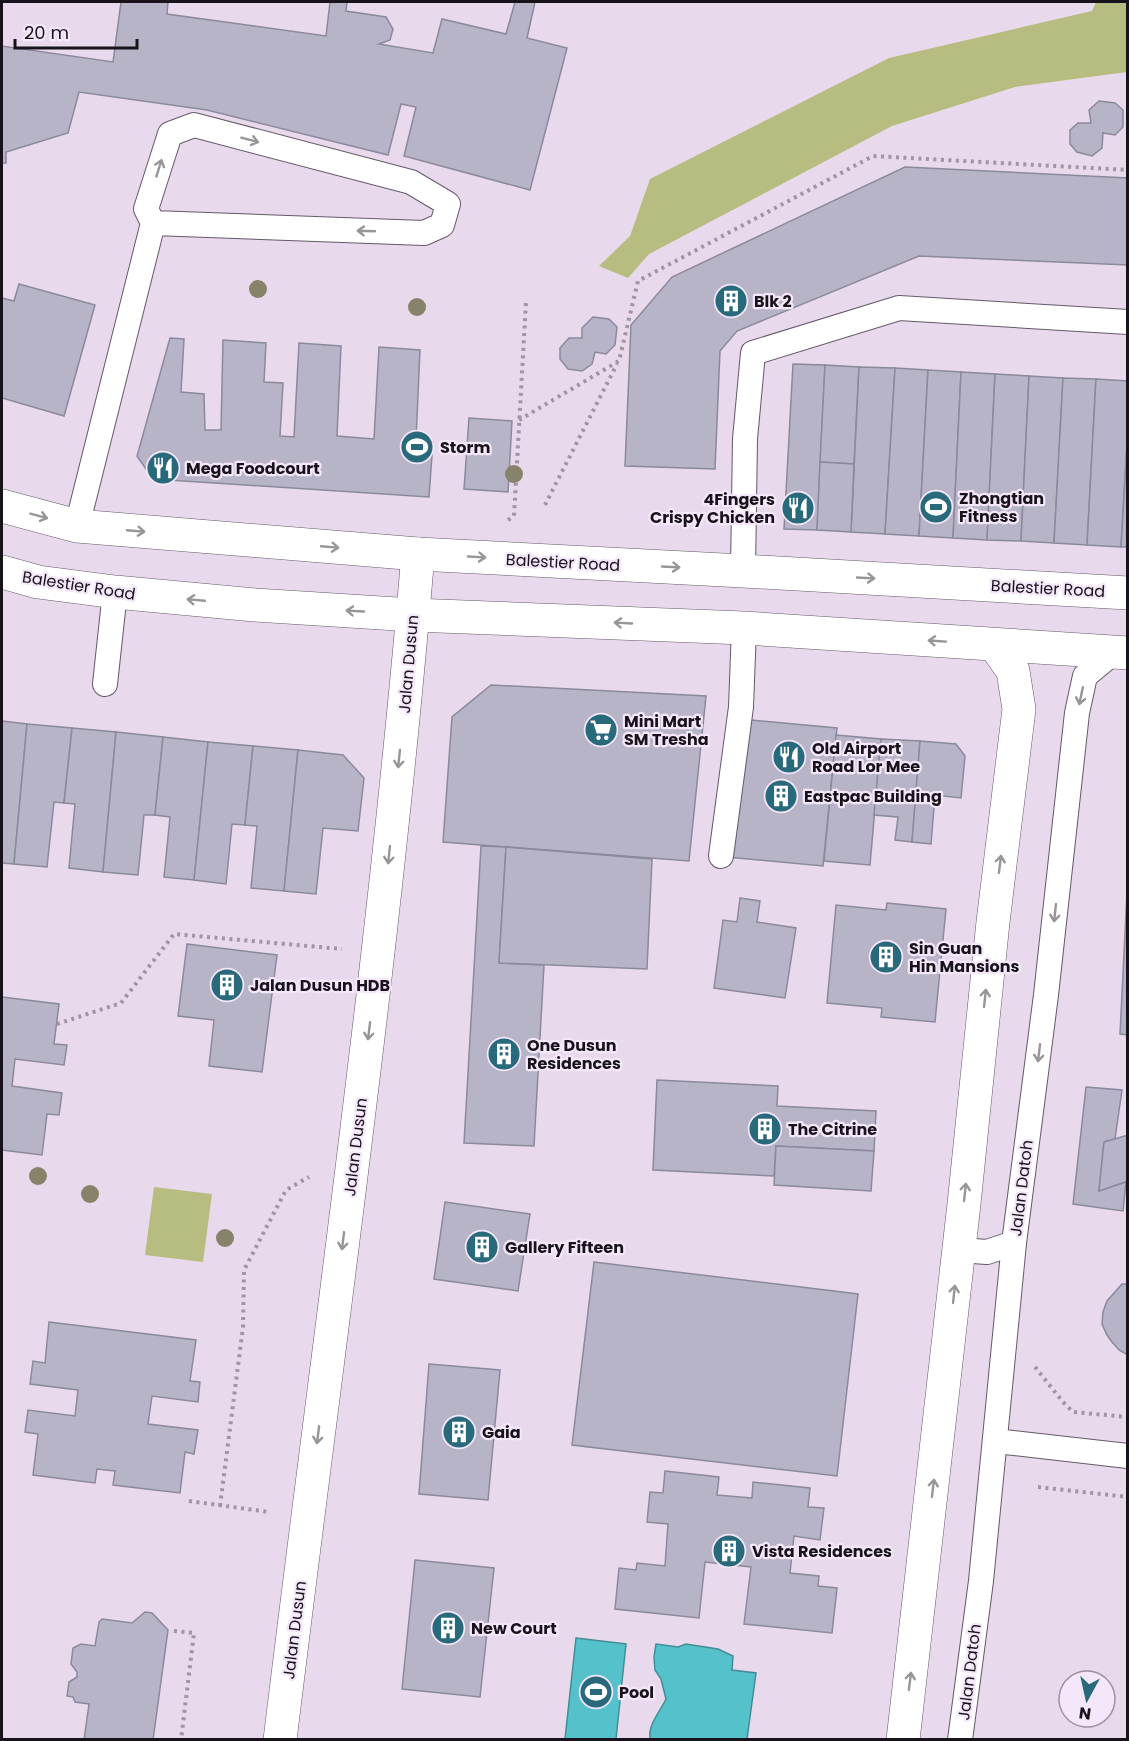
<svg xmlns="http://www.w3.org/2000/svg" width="1129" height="1741" viewBox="0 0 1129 1741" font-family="Poppins,sans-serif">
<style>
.green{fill:#b7bd80}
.water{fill:#55c1cb;stroke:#438d96;stroke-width:1.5}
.building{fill:#b7b4c8;stroke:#8b899c;stroke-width:1.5}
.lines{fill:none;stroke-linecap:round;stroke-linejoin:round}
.lane-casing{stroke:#645968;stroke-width:26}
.street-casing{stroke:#645968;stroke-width:34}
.primary-casing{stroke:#645968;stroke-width:34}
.path{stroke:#a095a3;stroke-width:4;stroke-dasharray:3 4.5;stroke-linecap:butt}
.lane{stroke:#fff;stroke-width:24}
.street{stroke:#fff;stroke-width:33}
.primary{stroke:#fff;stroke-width:33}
.tree{fill:#87826a}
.oneway{stroke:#979598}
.labels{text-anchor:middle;stroke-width:4.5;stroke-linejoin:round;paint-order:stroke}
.poi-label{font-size:16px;font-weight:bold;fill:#18131a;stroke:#f5e7fa;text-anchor:start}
.street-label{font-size:16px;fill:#18131a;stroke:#f5e7fa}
</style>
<rect width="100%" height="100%" fill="#e8daec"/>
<!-- green -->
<g class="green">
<path d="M1096,2H1127V72L1015,87L892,126L649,254L628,278L599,266L630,236L650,179L889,58L1092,11Z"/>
<path d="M154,1187L212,1194L203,1262L145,1255Z"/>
</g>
<!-- water -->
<g class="water">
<path d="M576,1638L626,1644L616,1739H565Z"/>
<path d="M656,1644L678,1647L686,1644L718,1649L733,1656L732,1670L756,1673L747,1739H650C648,1724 660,1712 666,1699L661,1679L655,1670L654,1657Z"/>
</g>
<!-- building -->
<g class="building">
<path d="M121,2H168L167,14L326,36L330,2H347L346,11L386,17L393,29L390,40L379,44L433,53L442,19L506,34L515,2H535L527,38L567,48L530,190L404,156L416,107L401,104L388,155L207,110L79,92L68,133L6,152V163H2V46L113,62Z"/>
<path d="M1099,101L1115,103L1123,110V127L1115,135L1103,133L1102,148L1092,156L1077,152L1070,144V130L1078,123H1091L1089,110Z"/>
<path d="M905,167L1128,178V265L919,256L737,331L720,351L715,469L625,466L631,325L672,277Z"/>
<path d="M19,284L95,305L64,416L2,398V298L14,301Z"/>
<path d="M593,317L609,319L617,327L615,345L606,354L595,352L592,364L582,371L568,369L560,359V348L569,338H582V328Z"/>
<path d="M170,338L184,339L181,392L204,394L205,430H221L223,340L266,343L264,382L283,383L280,436L294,437L299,343L341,346L337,436L374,439L379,347L420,350L416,440L433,442L429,497L153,479L137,456Z"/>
<path d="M793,364L825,365L817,530L784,529Z"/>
<path d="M825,365L859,367L854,464L820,462Z"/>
<path d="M859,367L895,368L885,534L851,532Z"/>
<path d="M895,368L928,370L919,536L885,534Z"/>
<path d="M928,370L961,372L953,538L919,536Z"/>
<path d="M961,372L995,374L987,540L953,538Z"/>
<path d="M995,374L1029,376L1021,541L987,540Z"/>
<path d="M1029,376L1063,378L1054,543L1021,541Z"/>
<path d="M1063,378L1096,379L1087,545L1054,543Z"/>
<path d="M1096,379L1128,381V428L1121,547L1087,545Z"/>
<path d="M469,418L512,421L508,492L464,489Z"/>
<path d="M1128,428V547H1121Z"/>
<path d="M820,462L854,464L851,532L817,530Z"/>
<path d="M491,685L706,696L689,861L443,842L452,717Z"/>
<path d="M740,719L837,728L823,866L727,857Z"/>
<path d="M2,721L27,724L14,864L2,863Z"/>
<path d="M27,724L72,728L64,803L54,802L47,867L14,864Z"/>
<path d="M72,728L116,732L103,872L69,868L75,804L64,803Z"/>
<path d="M116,732L163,737L155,815H144L138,875L103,872Z"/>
<path d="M836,735L881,739L870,865L824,861Z"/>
<path d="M163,737L208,742L194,880L164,877L170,817L155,815Z"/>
<path d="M881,739L920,741L912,842L895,840L898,817L874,815Z"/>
<path d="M920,741L956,744L965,756L961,798L935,795L931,844L912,842Z"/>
<path d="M208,742L253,746L245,825L232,824L226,884L194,880Z"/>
<path d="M253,746L298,750L284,891L251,888L257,826L245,825Z"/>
<path d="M298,750L343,755L364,778L358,831L323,828L316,894L284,891Z"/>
<path d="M481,846L506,847L499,963L544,965L534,1146L464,1143Z"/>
<path d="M506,847L652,859L647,969L499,963Z"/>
<path d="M1127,893H1128V1035L1120,1034Z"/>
<path d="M740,898L760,901L757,922L796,928L785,998L714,988L723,920L737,922Z"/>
<path d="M887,903L946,909L935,1022L881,1017L882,1008L827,1003L836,905L886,910Z"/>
<path d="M187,944L277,955L262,1072L209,1066L214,1020L178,1016Z"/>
<path d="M2,997L59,1004L54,1044L67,1045L64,1065L15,1059L12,1086L62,1093L59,1115L47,1114L42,1155L2,1150Z"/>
<path d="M657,1080L778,1086L777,1106L876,1111L874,1151L776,1146L774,1176L653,1170Z"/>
<path d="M1086,1087L1122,1090L1115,1139L1104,1142L1099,1191L1126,1182L1123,1211L1073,1204Z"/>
<path d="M1128,1135V1181L1099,1191L1104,1142Z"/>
<path d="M776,1146L874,1151L871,1191L774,1185Z"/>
<path d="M445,1202L530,1214L518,1291L434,1279Z"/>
<path d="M594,1262L858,1294L837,1476L572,1445Z"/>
<path d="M1122,1284H1128V1355L1119,1350L1112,1342L1107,1335L1102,1324L1103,1312L1107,1301Z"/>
<path d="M49,1322L196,1340L190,1381L200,1382L198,1402L152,1396L148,1424L198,1430L194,1454L185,1452L180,1493L113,1485L115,1471L97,1469L95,1483L33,1475L38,1434L25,1432L28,1410L75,1416L78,1390L30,1384L33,1361L45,1363Z"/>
<path d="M429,1364L500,1370L488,1500L419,1494Z"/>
<path d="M665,1471L719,1477L717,1495L752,1498L753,1482L810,1488L808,1507L824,1508L820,1540L794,1536L790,1573L819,1576L818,1586L837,1588L832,1633L744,1624L751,1567L705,1562L699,1618L615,1609L619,1568L636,1570L637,1563L665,1566L668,1524L647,1522L650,1492L663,1493Z"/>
<path d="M415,1560L494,1568L480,1697L402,1689Z"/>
<path d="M145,1612L152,1613L168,1630L153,1740H84L89,1704L75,1702L73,1697L67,1696L69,1682L77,1677V1672L71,1664L73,1648L81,1644L95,1646L99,1622L102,1619L132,1623Z"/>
</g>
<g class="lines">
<defs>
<g id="lane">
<path d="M77,526L153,223L146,209L170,134L194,125L411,182L448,204L442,225L424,233L153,223"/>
<path d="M743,571L745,439L753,353L899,308L1128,322"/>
<path d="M105,684L115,592"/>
<path d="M721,856L741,707L744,628"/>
<path d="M959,1250L987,1252L1014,1243"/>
<path d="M996,1441L1128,1456"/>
<path d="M960,1740L981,1581L1014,1243L1046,995L1077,713L1085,676L1114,652"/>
</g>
<g id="street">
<path d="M280,1740C328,1345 385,951 418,554"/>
<path d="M903,1740L964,1204L993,922L1019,709L1013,671L995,645"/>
</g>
<g id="primary">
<path d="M2,506L77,526L418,554L743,571L1128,593"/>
<path d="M2,572L38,582L115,592L255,605L413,615L744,628L1128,653"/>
</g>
</defs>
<!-- lane casing -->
<use href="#lane" class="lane-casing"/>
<!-- street casing -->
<use href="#street" class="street-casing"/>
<!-- primary casing -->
<use href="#primary" class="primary-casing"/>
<!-- path -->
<g class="path">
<path d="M519,420L619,361L638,281L873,156L1128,170"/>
<path d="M545,505L617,364"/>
<path d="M508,520L514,516L526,302"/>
<path d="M57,1024L121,1003L174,934L342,949"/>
<path d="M1035,1367L1063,1402L1073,1412L1128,1417"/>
<path d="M1038,1487L1128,1497"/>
<path d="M189,1501L269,1512"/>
<path d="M220,1506L243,1327L244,1270L286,1190L309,1177"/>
<path d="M174,1631L194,1633L181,1740"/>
</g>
<!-- lane -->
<use href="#lane" class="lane"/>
<!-- street -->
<use href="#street" class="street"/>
<!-- primary -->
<use href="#primary" class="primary"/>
</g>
<!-- trees -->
<g class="tree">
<circle cx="258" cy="289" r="9"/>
<circle cx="417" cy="307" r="9"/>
<circle cx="514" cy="474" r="9"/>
<circle cx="38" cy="1176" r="9"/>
<circle cx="90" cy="1194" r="9"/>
<circle cx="225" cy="1238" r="9"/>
</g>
<!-- one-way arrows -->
<defs><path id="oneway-shaft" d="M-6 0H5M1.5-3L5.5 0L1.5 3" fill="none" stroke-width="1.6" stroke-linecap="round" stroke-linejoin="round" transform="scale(1.5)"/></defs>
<g class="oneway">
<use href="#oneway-shaft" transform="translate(250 140) rotate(15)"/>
<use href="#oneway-shaft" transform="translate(159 168) rotate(-73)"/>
<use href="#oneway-shaft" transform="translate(366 231) rotate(-178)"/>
<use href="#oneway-shaft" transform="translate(39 516) rotate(15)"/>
<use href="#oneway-shaft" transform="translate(136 531) rotate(5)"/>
<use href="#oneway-shaft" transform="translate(330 547) rotate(5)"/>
<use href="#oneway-shaft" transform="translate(477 557) rotate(3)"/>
<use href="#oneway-shaft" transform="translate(671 567) rotate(3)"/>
<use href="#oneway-shaft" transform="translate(866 578) rotate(3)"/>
<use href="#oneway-shaft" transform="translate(196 600) rotate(-175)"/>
<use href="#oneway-shaft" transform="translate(355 611) rotate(-177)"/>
<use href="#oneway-shaft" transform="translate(623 623) rotate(-177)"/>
<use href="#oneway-shaft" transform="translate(937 641) rotate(-176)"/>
<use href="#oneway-shaft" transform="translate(1081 696) rotate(102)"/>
<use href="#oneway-shaft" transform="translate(399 759) rotate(96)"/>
<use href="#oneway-shaft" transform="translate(389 855) rotate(96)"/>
<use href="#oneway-shaft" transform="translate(1000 864) rotate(-83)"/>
<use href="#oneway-shaft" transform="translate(1055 913) rotate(96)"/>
<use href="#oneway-shaft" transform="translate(985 998) rotate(-84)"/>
<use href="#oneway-shaft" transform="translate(369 1031) rotate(97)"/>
<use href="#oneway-shaft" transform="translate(1039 1053) rotate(97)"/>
<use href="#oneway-shaft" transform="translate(965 1192) rotate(-84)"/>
<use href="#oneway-shaft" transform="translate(343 1241) rotate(97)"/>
<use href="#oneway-shaft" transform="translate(954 1294) rotate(-84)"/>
<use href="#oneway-shaft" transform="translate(318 1435) rotate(97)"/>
<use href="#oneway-shaft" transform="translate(933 1488) rotate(-83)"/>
<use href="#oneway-shaft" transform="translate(910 1681) rotate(-83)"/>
</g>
<!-- icons -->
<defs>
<symbol id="building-disc" viewBox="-11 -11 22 22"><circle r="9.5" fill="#28697c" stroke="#f5e7fa"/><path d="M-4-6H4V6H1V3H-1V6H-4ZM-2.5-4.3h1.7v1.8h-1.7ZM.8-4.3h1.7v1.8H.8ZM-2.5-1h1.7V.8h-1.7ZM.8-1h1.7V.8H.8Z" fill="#fff"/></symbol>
<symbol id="stadium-disc" viewBox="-11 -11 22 22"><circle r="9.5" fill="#28697c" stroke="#f5e7fa"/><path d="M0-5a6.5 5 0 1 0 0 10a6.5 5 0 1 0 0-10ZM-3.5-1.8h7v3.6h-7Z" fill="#fff"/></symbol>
<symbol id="restaurant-disc" viewBox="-11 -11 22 22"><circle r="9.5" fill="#28697c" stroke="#f5e7fa"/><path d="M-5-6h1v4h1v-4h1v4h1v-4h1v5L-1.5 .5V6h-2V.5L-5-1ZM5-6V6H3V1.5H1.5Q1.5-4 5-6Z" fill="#fff"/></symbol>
<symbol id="supermarket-disc" viewBox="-11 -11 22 22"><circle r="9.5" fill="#28697c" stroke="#f5e7fa"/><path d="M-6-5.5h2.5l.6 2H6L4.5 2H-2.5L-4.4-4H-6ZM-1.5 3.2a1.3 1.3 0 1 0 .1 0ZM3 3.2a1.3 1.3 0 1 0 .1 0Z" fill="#fff"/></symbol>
</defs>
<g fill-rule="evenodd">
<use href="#building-disc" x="712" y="282" width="38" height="38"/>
<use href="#stadium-disc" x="398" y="428" width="38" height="38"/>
<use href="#restaurant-disc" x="144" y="449" width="38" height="38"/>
<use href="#stadium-disc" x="917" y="488" width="38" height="38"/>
<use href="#restaurant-disc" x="779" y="489" width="38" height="38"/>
<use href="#supermarket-disc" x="582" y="711" width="38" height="38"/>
<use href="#restaurant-disc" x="770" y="738" width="38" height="38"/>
<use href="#building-disc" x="762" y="777" width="38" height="38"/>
<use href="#building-disc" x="867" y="938" width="38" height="38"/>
<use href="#building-disc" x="208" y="966" width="38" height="38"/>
<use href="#building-disc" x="485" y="1035" width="38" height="38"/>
<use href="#building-disc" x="746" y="1110" width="38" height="38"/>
<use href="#building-disc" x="463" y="1228" width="38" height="38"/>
<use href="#building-disc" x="440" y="1413" width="38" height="38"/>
<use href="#building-disc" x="710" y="1532" width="38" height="38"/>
<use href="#building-disc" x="429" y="1609" width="38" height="38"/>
<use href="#stadium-disc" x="577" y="1673" width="38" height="38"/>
</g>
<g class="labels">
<!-- poi labels -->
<g class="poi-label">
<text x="754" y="307">Blk 2</text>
<text x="440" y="453">Storm</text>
<text x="186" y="474">Mega Foodcourt</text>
<text x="959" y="504">Zhongtian<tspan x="959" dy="18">Fitness</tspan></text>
<text x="775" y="505" text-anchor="end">4Fingers<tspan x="775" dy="18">Crispy Chicken</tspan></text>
<text x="624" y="727">Mini Mart<tspan x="624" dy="18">SM Tresha</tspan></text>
<text x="812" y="754">Old Airport<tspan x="812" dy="18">Road Lor Mee</tspan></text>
<text x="804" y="802">Eastpac Building</text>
<text x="909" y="954">Sin Guan<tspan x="909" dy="18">Hin Mansions</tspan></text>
<text x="250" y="991">Jalan Dusun HDB</text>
<text x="527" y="1051">One Dusun<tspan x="527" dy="18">Residences</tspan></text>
<text x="788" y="1135">The Citrine</text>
<text x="505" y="1253">Gallery Fifteen</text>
<text x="482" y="1438">Gaia</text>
<text x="752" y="1557">Vista Residences</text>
<text x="471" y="1634">New Court</text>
<text x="619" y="1698">Pool</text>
</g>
<!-- street labels -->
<g class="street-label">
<text transform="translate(563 562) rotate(3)" y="6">Balestier Road</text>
<text transform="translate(79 585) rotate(9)" y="6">Balestier Road</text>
<text transform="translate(1048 588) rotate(3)" y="6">Balestier Road</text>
<text transform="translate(408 664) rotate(-85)" y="6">Jalan Dusun</text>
<text transform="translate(355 1147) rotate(-83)" y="6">Jalan Dusun</text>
<text transform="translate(1021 1188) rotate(-83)" y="6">Jalan Datoh</text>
<text transform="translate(294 1630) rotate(-83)" y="6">Jalan Dusun</text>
<text transform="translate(969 1672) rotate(-83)" y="6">Jalan Datoh</text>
</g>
</g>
<!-- border -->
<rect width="1129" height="1741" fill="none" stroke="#18131a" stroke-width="6"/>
<!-- north arrow -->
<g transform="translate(1087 1699) rotate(188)"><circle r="28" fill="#f5e7fa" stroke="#9d92a0" stroke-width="1.5"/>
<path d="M0-4.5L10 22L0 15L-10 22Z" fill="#28697c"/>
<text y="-9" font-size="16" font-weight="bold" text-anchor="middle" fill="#18131a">N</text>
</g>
<!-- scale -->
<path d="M15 39v9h122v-9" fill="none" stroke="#18131a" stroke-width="3"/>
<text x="24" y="39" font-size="18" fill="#18131a" stroke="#f5e7fa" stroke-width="4.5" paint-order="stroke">20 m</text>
</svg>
